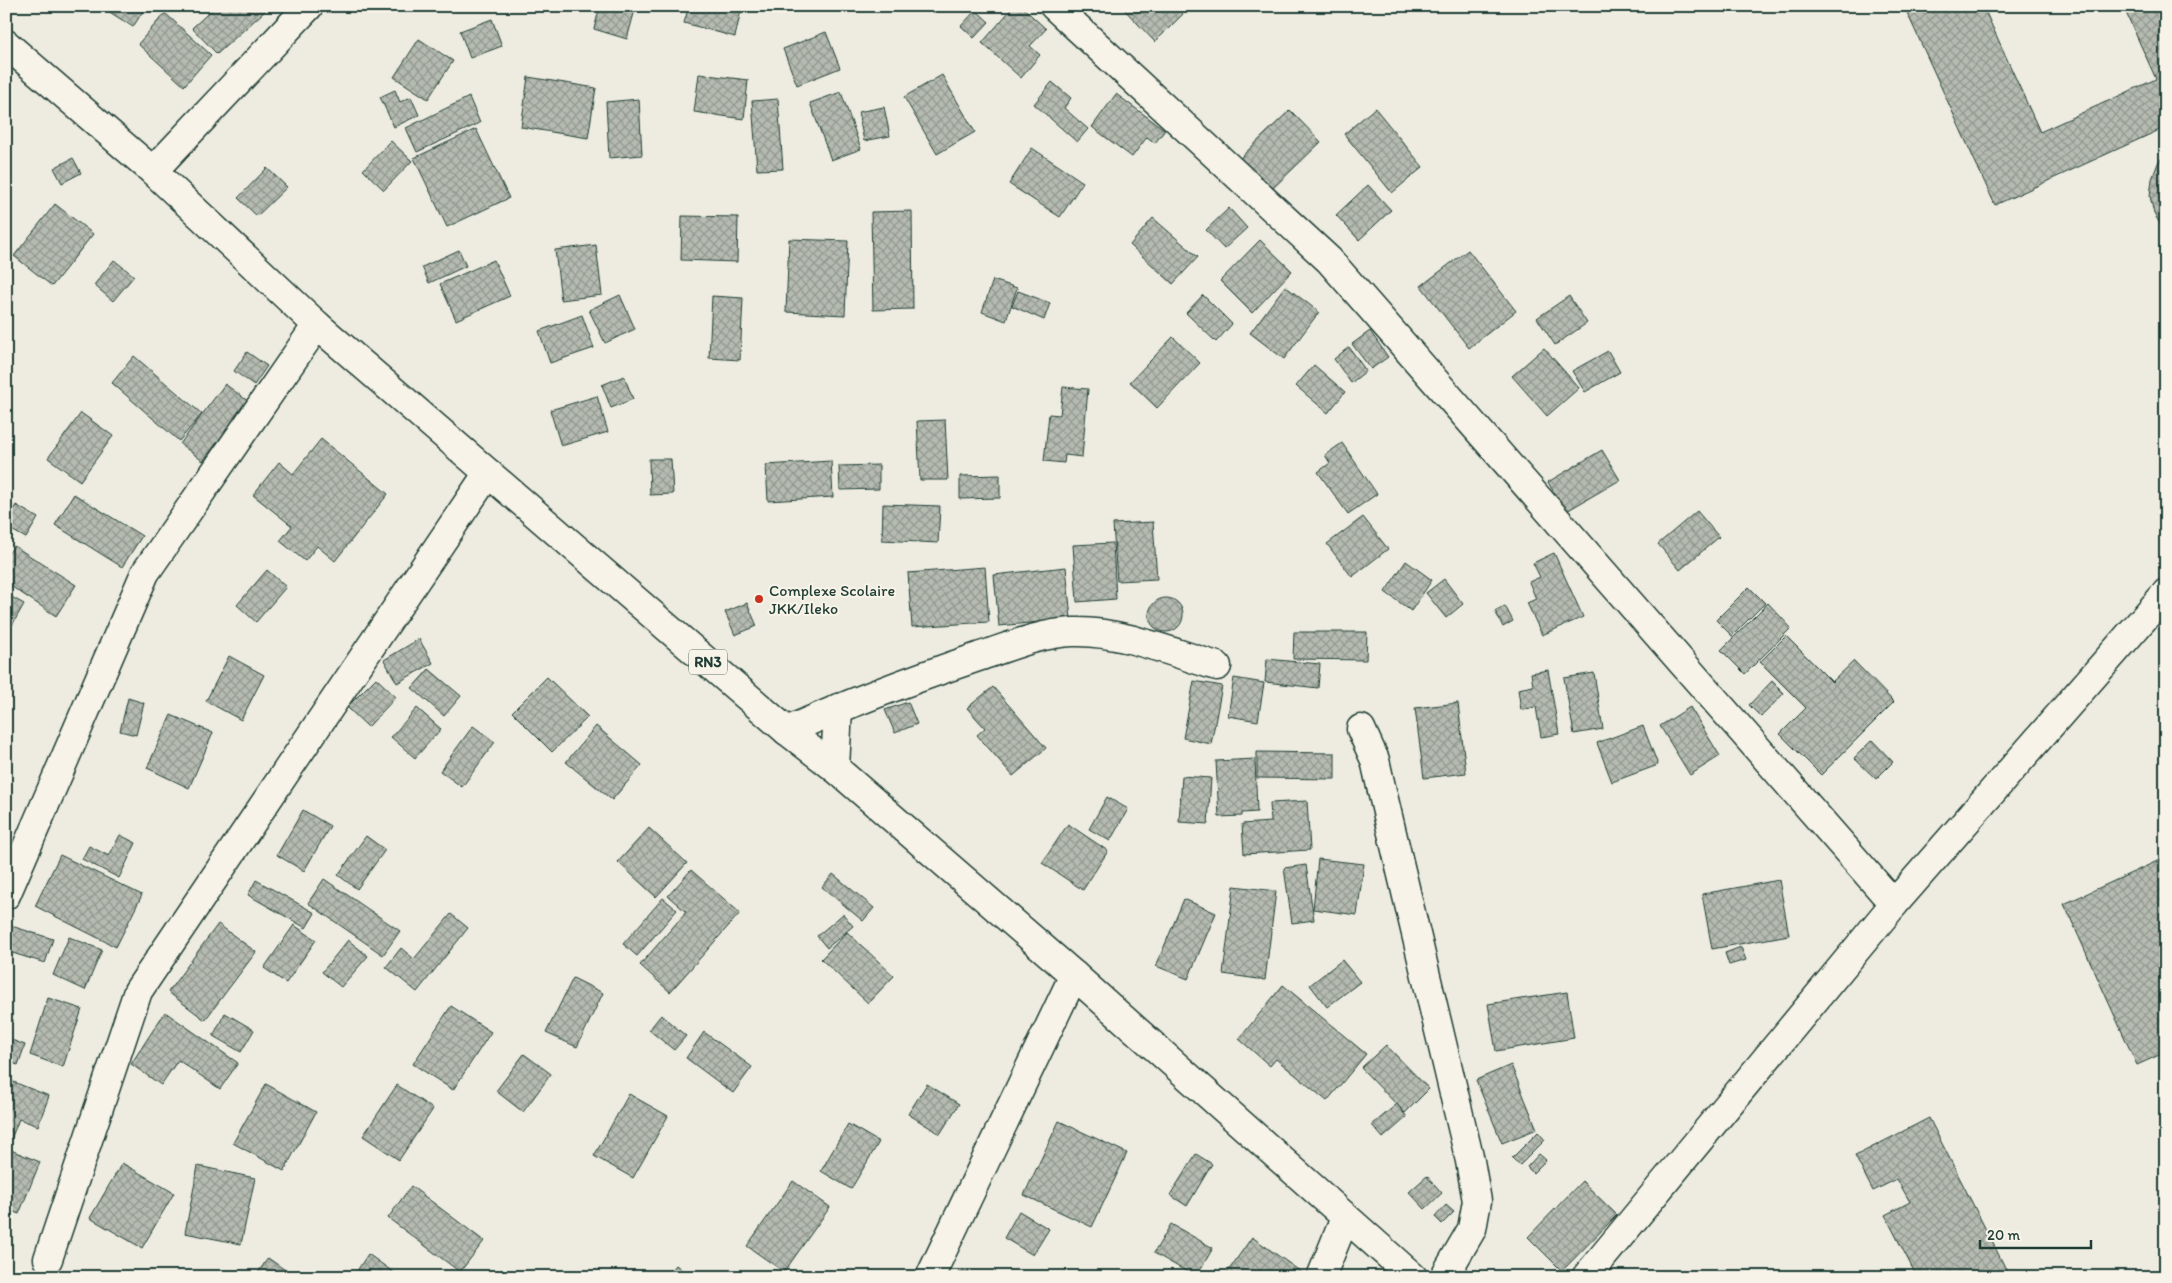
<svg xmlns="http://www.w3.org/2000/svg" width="2172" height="1283" viewBox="0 0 2172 1283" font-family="Itim,sans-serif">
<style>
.building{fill:url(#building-cross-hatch);stroke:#1f3d34}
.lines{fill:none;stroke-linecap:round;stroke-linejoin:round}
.street-casing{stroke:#1f3d34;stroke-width:31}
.highway-casing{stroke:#1f3d34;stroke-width:31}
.street{stroke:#f7f3e8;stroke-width:28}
.highway{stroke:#f7f3e8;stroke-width:28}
.poi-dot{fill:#c8321e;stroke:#f7f3e8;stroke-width:2}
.labels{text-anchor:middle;stroke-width:4;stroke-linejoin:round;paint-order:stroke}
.shield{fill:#f7f3e8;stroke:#60746a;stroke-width:1}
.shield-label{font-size:15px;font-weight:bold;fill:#1f3d34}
.poi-label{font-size:16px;fill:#1f3d34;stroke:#f7f3e8;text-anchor:start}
</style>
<defs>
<pattern id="building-cross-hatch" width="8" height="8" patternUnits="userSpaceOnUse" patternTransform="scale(1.25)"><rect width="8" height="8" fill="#b5bbb0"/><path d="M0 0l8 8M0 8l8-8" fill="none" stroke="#939990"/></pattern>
</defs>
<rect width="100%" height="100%" fill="#eeece1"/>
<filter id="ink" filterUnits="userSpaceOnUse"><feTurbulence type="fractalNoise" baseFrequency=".02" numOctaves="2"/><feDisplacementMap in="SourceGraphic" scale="10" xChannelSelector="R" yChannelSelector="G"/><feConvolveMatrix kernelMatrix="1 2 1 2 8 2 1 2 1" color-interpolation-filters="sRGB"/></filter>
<g filter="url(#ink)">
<!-- building -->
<g class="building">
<path d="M107,6H146L133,27L105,9Z"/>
<path d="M216,6H261L265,11L217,54L192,28Z"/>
<path d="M600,6H636L627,39L594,29Z"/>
<path d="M689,6H742L735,37L684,23Z"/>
<path d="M1014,6H1021L1046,29L1030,46L1040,55L1021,78L982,43Z"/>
<path d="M1121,6H1175L1183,14L1155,42Z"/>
<path d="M1904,6H1983L2040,132L2156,79L2123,6H2166V127L1995,205Z"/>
<path d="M976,10L989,22L974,38L961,26Z"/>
<path d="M165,13L211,55L184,86L138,44Z"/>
<path d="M492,19L502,46L470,58L460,31Z"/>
<path d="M826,32L840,68L797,85L783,49Z"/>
<path d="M419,39L453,61L428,99L394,77Z"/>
<path d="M699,74L748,80L744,119L694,112Z"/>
<path d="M942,75L975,132L937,154L904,97Z"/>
<path d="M528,77L596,88L588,138L521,127Z"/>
<path d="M1052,82L1071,98L1064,108L1088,129L1077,142L1034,104Z"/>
<path d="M395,90L400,102L411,97L419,115L394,127L380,97Z"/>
<path d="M841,92L861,149L831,160L810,103Z"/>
<path d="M1116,94L1165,130L1155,143L1147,137L1132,157L1092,127Z"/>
<path d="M469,97L480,123L417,152L406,128Z"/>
<path d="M639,99L642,155L609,158L606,102Z"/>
<path d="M778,99L783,169L757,170L752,101Z"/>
<path d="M884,107L890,136L864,141L858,112Z"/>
<path d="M1375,108L1423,167L1392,193L1344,134Z"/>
<path d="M1290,110L1321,142L1271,190L1240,158Z"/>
<path d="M476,129L509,198L447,227L414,158Z"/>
<path d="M391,141L412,161L384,190L363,170Z"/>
<path d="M1032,148L1083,182L1060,217L1009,184Z"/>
<path d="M2166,152V233L2154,214L2150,196L2152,179L2158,163Z"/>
<path d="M73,158L81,173L62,183L54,168Z"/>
<path d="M267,168L287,187L257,216L238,198Z"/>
<path d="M1368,185L1391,210L1359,240L1336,215Z"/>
<path d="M55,204L93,234L52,286L14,256Z"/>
<path d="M1229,208L1247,228L1224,249L1206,230Z"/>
<path d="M912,211L913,309L873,310L871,212Z"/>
<path d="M682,216L738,217L737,262L681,260Z"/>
<path d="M1153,218L1198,257L1173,284L1130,245Z"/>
<path d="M789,239L848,241L845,315L786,312Z"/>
<path d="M1260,240L1292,271L1252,313L1220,281Z"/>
<path d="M596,245L602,295L561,300L555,250Z"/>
<path d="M459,250L466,266L429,283L422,267Z"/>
<path d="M1468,250L1516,311L1469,348L1421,286Z"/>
<path d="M114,260L134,276L113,301L94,285Z"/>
<path d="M494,260L510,296L456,320L440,284Z"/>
<path d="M993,280L1017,288L1006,321L982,312Z"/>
<path d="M1285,286L1319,312L1284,359L1250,333Z"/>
<path d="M1018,291L1050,303L1044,320L1012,306Z"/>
<path d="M620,295L635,329L605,343L589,310Z"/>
<path d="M1203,295L1232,324L1216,342L1186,313Z"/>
<path d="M712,296L743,298L740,360L709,358Z"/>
<path d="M1569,296L1587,323L1555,345L1537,318Z"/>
<path d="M582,315L594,348L550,363L539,331Z"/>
<path d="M1370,331L1388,357L1371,369L1352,344Z"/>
<path d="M1173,337L1200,363L1157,408L1130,382Z"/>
<path d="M1349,347L1366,371L1351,383L1334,359Z"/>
<path d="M1544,348L1579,388L1547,416L1512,376Z"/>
<path d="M1608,351L1620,372L1585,392L1572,371Z"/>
<path d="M247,352L267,366L254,385L234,371Z"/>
<path d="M134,356L202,414L179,441L112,383Z"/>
<path d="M1314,365L1345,392L1328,413L1296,386Z"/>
<path d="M624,376L633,399L611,408L602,385Z"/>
<path d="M225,384L249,402L203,461L180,444Z"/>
<path d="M1063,387L1088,389L1082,457L1065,455L1064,463L1044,461L1049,414L1060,415Z"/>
<path d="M597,396L608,432L561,446L550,410Z"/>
<path d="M81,413L113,436L80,481L48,458Z"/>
<path d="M945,420L948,480H920L917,421Z"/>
<path d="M321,439L388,494L335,561L317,546L305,561L280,541L292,526L253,495L279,462L293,474Z"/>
<path d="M1342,443L1377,494L1348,514L1318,472L1330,463L1325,455Z"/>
<path d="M1602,450L1620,480L1565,512L1548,482Z"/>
<path d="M649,459H671L673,494L650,495Z"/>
<path d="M831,461L833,497L768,501L766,465Z"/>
<path d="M879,465V489L840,490L839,466Z"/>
<path d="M1000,475V498L960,499V476Z"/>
<path d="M74,494L142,536L122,567L55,525Z"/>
<path d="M883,504L940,506L938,543L882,540Z"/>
<path d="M16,505L38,518L26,538L6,527V522Z"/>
<path d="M1697,511L1719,537L1680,570L1658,544Z"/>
<path d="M1363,517L1388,549L1352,577L1327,544Z"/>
<path d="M1153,522L1157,579L1117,581L1113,524Z"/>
<path d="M1113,543L1116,599L1077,602L1073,545Z"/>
<path d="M14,546L76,585L56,616L6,583V557Z"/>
<path d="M1554,553L1583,617L1542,635L1527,603L1536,599L1529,582L1540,577L1533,563Z"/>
<path d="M1406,561L1432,580L1411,611L1385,592Z"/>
<path d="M985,567L989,622L912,627L908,573Z"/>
<path d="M1066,567L1071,619L999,626L994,575Z"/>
<path d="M267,570L286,587L256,622L237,605Z"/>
<path d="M1444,579L1463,604L1446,618L1426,593Z"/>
<path d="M1749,587L1765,603L1732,636L1716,620Z"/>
<path d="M6,594L24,604L6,636Z"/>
<circle cx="1166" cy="615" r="17"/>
<path d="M747,603L757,626L735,635L725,612Z"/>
<path d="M1768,603L1791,628L1745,674L1721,650Z"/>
<path d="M1505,606L1513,621L1503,627L1495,611Z"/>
<path d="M1294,632H1367L1366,660L1293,659Z"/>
<path d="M1786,636L1832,682L1854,661L1894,702L1821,775L1780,734L1806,708L1760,662Z"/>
<path d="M419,639L433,663L397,683L384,660Z"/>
<path d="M229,656L264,675L241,720L206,701Z"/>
<path d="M1267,659L1320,664L1318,688L1265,682Z"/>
<path d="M429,669L461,696L444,716L412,688Z"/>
<path d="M1548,670L1559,734L1541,737L1536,707L1521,710L1518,689L1533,686L1531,673Z"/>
<path d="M1594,673L1603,729L1574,734L1564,678Z"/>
<path d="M547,677L588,717L552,752L512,712Z"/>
<path d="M376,678L396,697L368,727L347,707Z"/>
<path d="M1234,678L1264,683L1258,721L1228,716Z"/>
<path d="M1194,681L1222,686L1211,744L1183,738Z"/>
<path d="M1772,681L1784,693L1761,717L1749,705Z"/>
<path d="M993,687L1046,748L1013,776L977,735L985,728L967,708Z"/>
<path d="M128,698L144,703L136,735L120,731Z"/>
<path d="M908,702L917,724L895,733L885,710Z"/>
<path d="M1458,703L1466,773L1424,778L1415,708Z"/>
<path d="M1690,707L1720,756L1690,775L1660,726Z"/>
<path d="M417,708L441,729L415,758L391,737Z"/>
<path d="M171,715L213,733L189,788L147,768Z"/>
<path d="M473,726L495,742L462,787L440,771Z"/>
<path d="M596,726L642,765L612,800L566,762Z"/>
<path d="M1643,726L1658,765L1612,782L1597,743Z"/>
<path d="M1872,740L1893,762L1876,779L1854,758Z"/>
<path d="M1257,752L1335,753V779L1257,778Z"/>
<path d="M1255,759L1257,812L1242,813V816L1219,817L1216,761Z"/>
<path d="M1182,776L1211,778L1208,824L1179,822Z"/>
<path d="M1107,797L1128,809L1110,841L1089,829Z"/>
<path d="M1307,801L1310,850L1244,854L1242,824L1271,822L1270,803Z"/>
<path d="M303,810L330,826L304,871L277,855Z"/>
<path d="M1068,824L1108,851L1083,890L1042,863Z"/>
<path d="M649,828L687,863L656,897L618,862Z"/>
<path d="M120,835L136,843L119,878L82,859L89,846L109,856Z"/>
<path d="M366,836L385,850L357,889L338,875Z"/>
<path d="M60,855L142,895L116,947L35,906Z"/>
<path d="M2166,857V1052L2137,1065L2064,904Z"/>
<path d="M1318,859L1364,864L1357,915L1313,909Z"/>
<path d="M1306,865L1314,920L1292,923L1284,868Z"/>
<path d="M691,870L740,913L670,992L640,965L686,912L668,896Z"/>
<path d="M833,874L874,908L863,921L822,887Z"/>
<path d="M324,879L400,931L383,955L308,903Z"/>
<path d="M256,880L315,913L306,928L248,895Z"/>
<path d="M1779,880L1789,935L1712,949L1702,894Z"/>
<path d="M1234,886L1276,891L1265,980L1223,974Z"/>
<path d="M663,898L677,910L637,956L623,944Z"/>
<path d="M1184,899L1216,913L1188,979L1156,966Z"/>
<path d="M451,914L468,928L417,992L386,967L401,948L414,959Z"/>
<path d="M843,914L853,926L827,948L817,936Z"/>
<path d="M218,924L256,952L205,1020L168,992Z"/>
<path d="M8,925L53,939L45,963L6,951Z"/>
<path d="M294,925L316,940L286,983L264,968Z"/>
<path d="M847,932L894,976L868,1003L821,959Z"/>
<path d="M69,937L102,950L85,990L53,975Z"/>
<path d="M348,940L368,956L341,987L322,972Z"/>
<path d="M1741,947L1746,960L1729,965L1725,953Z"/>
<path d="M1342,960L1360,982L1327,1007L1310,985Z"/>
<path d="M573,978L603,993L577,1047L546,1033Z"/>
<path d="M1283,985L1366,1054L1327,1101L1276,1059L1270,1066L1239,1039Z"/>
<path d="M1567,992L1574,1038L1496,1051L1488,1004Z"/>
<path d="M48,998L82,1009L63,1067L30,1055Z"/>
<path d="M451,1006L491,1032L453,1090L413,1064Z"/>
<path d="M165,1012L238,1063L220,1089L178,1060L161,1085L131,1064Z"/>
<path d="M225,1013L254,1030L241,1052L213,1036Z"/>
<path d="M661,1015L686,1036L674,1050L649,1030Z"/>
<path d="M704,1032L752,1067L733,1093L686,1058Z"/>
<path d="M6,1038L25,1045L18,1065L6,1061Z"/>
<path d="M1386,1045L1429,1089L1405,1113L1361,1068Z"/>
<path d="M524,1054L551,1074L523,1112L496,1091Z"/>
<path d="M1511,1065L1537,1129L1502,1143L1476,1080Z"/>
<path d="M6,1079L49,1096L38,1126L19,1119L11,1139L6,1137Z"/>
<path d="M266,1084L316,1112L284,1171L233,1143Z"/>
<path d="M927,1084L959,1104L940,1134L908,1114Z"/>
<path d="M397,1085L433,1109L399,1160L363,1136Z"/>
<path d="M629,1094L668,1116L633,1178L594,1156Z"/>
<path d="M1397,1104L1407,1117L1383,1138L1372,1125Z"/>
<path d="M1929,1118L2008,1273L2000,1277H1917L1885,1215L1910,1202L1897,1179L1873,1191L1855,1156Z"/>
<path d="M1059,1121L1127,1153L1092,1227L1024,1195Z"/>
<path d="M848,1124L879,1142L851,1189L821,1171Z"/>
<path d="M1538,1132L1545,1140L1520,1165L1512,1158Z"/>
<path d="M6,1148L40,1162L19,1214L6,1209Z"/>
<path d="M1196,1154L1212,1164L1187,1206L1170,1195Z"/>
<path d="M1539,1154L1546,1160L1533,1173L1527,1167Z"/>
<path d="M122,1163L174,1193L142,1248L90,1218Z"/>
<path d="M198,1166L255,1178L241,1244L185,1233Z"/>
<path d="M1427,1176L1442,1193L1425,1209L1409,1192Z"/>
<path d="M793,1181L830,1207L784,1272L747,1246Z"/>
<path d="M1582,1181L1617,1215L1562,1271L1528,1237Z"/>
<path d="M411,1186L484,1241L460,1272L388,1218Z"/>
<path d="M1446,1205L1454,1212L1442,1224L1435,1217Z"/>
<path d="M1019,1211L1049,1229L1033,1255L1004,1238Z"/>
<path d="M1171,1224L1213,1248L1196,1277L1154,1253Z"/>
<path d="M1252,1237L1304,1274L1302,1277H1224Z"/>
<path d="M368,1254L400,1277H353Z"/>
<path d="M268,1258L295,1277H255Z"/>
<path d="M676,1265L691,1277H667Z"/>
<path d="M962,1270L976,1277H959Z"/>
</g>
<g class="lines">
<defs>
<g id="street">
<path d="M1054,6L1329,260L1894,904"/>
<path d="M153,171L309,6"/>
<path d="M1361,729L1375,760L1382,791L1470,1161L1477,1201L1472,1229L1444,1277"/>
<path d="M787,731C849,703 913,679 978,657C1008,647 1041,633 1073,632C1119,630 1173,653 1217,666"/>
<path d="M835,768L838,708"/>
<path d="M6,895L145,573L317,325"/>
<path d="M48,1259L138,991L488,473"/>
<path d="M930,1277L1074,975"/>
<path d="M1321,1277L1345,1218"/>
<path d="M1586,1277L1894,904L2166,593"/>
</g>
<path id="highway" d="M6,44L153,171L317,325L787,731L835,768L1074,975L1413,1277"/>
</defs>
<!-- street casing -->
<use href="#street" class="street-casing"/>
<!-- highway casing -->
<use href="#highway" class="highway-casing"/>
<!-- street -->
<use href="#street" class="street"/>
<!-- highway -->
<use href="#highway" class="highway"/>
</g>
</g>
<!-- markers -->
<circle class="poi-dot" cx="759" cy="599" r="5"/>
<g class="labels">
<!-- shield labels -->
<rect class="shield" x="689" y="649.5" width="38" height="25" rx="4"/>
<g class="shield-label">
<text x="708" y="667">RN3</text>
</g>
<!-- poi labels -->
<g class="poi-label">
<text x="769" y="596">Complexe Scolaire<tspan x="769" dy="18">JKK/Ileko</tspan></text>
</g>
</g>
<!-- margin -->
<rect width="2172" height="1283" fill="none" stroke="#f7f3e8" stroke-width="25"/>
<rect x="12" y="12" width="2147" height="1258" fill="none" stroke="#1f3d34" stroke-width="2" filter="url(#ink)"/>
<!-- scale -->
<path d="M1980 1240v8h111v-8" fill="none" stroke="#1f3d34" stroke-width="2.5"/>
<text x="1987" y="1240" font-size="15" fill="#1f3d34" stroke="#f7f3e8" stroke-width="4" paint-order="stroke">20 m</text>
</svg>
